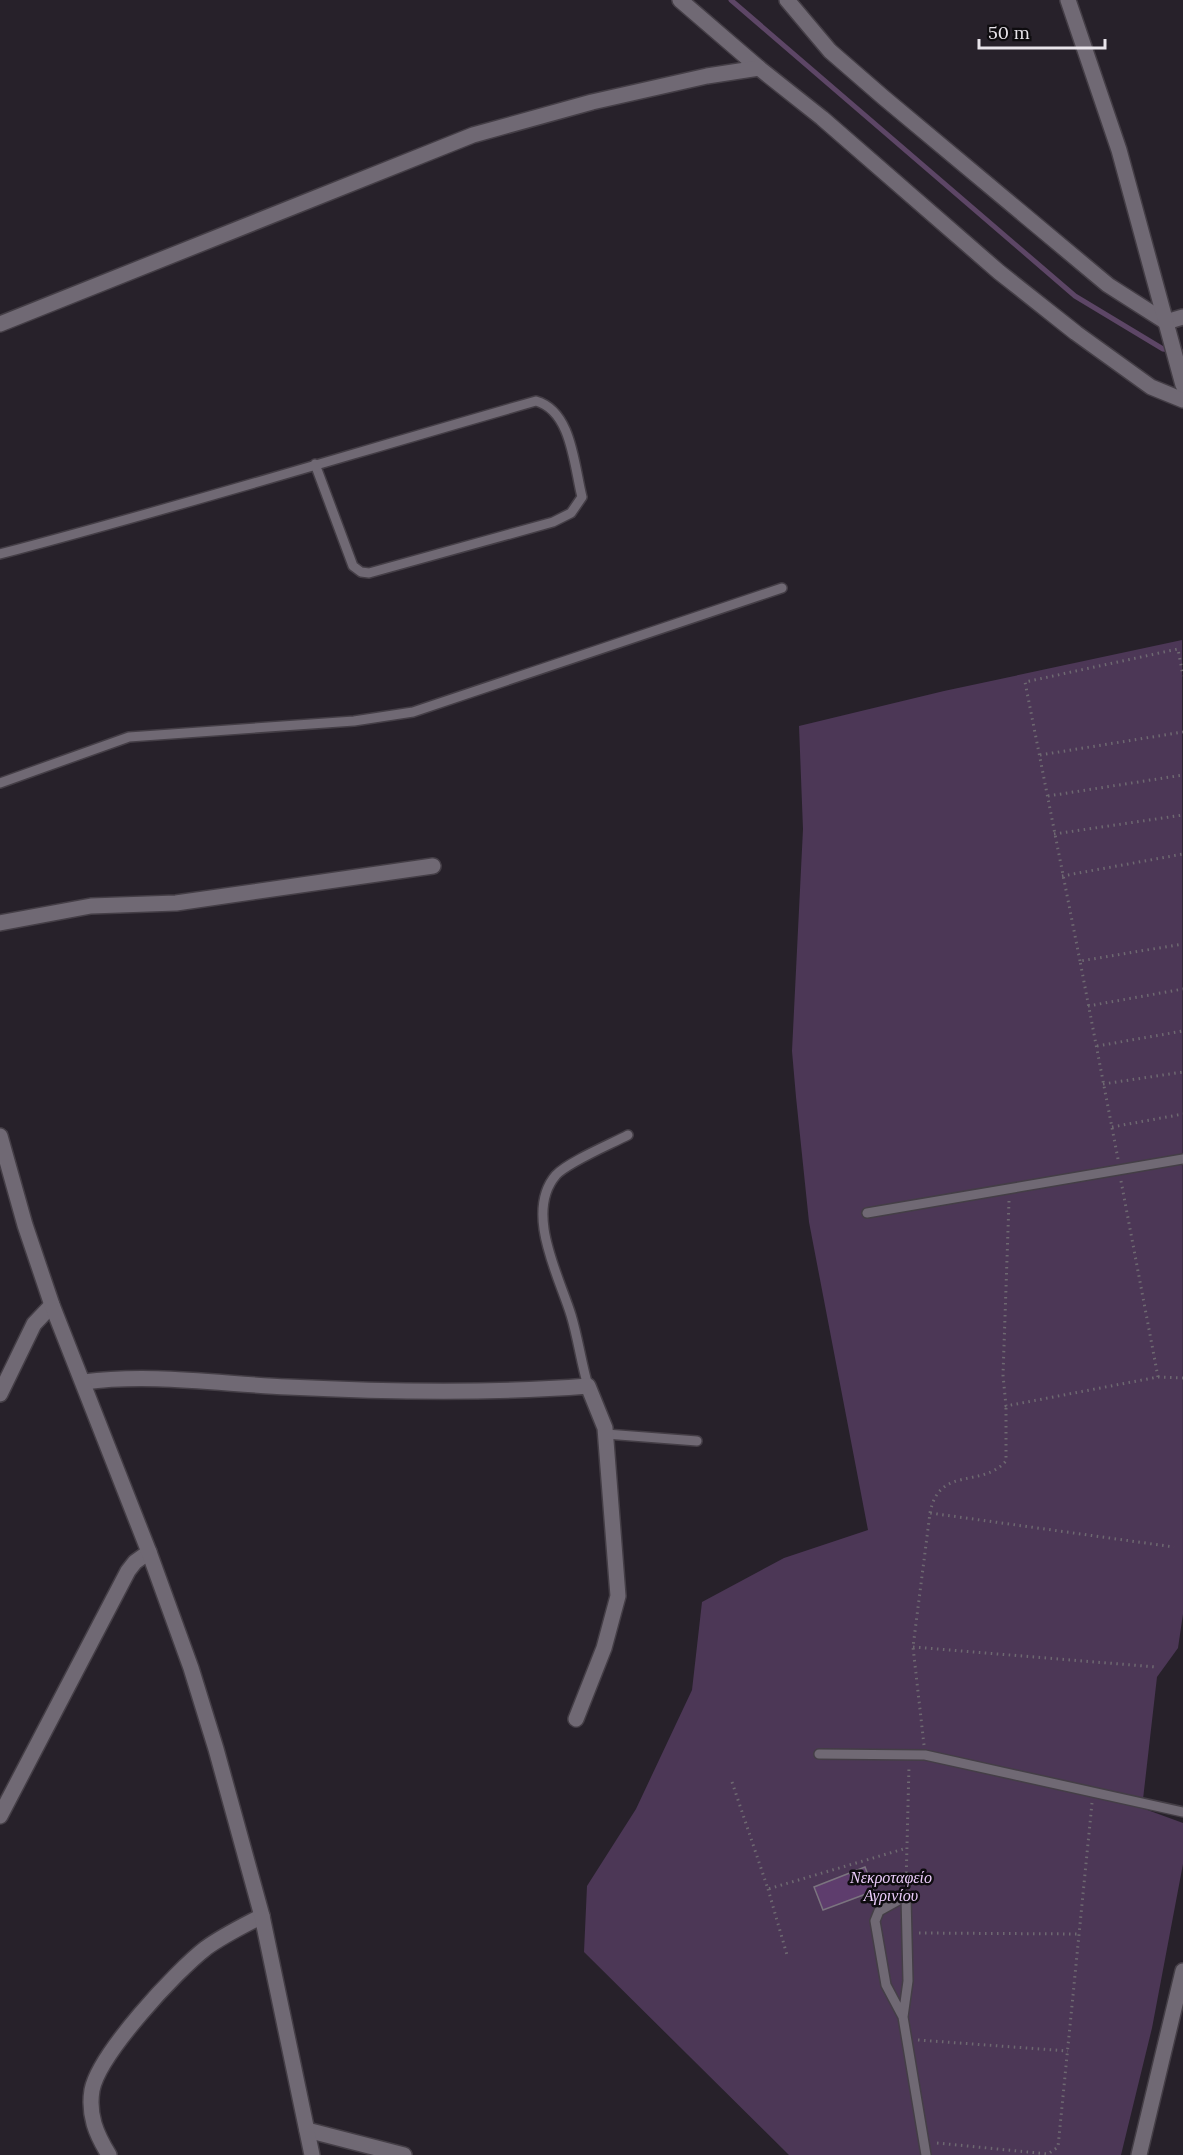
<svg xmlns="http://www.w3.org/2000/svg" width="1183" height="2155" viewBox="0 0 1183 2155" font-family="Lora,serif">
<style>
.green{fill:#4c3756}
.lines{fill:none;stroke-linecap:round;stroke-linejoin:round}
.stream{stroke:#5d4666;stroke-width:5}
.building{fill:#5e3d6d;stroke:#7b747f;stroke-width:1.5}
.service-casing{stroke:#443e46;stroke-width:12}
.minor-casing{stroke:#443e46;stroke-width:18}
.tertiary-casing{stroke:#443e46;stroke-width:18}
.path{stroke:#6e6971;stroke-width:3;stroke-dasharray:1.5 4.5;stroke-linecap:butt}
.service{stroke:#706974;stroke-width:9}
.minor{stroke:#706974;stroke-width:15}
.tertiary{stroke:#706974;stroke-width:15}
.labels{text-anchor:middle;stroke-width:5;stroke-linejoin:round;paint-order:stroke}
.park-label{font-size:16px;font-style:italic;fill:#ebccfa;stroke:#0e0c0f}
</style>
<rect width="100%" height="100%" fill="#27212a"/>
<!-- green -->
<path class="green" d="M1182,640L1183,1614L1178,1648L1157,1677L1142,1808L1183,1823V1864L1152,2028L1121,2155H789L584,1952L587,1886L636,1809L692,1690L702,1602L784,1558L868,1530L809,1222L796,1097L792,1051L803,829L799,726L944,691Z"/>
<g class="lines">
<!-- stream -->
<path class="stream" d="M731,0L1075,296L1163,349L1183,352"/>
</g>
<!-- building -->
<path class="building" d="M865,1867L874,1891L823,1910L814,1887Z"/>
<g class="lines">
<defs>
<g id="service">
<path d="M0,554C180,507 357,452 536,401C572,411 574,466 582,497L571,513L553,522L369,573L361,572L353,566L315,464"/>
<path d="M0,783L129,737L354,721L413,712L782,588"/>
<path d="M867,1213L1183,1159"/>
<path d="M588,1386C581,1362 578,1338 571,1315C559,1276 524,1212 556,1175C568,1162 611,1144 628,1135"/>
<path d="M606,1434L697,1441"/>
<path d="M819,1754L925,1755L1183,1812"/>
<path d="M903,2017L908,1981L906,1896L879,1911L875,1921L886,1985L903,2017L926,2155"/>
</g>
<g id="minor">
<path d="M680,0L759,68"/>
<path d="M787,0L830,51L883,97L1108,285L1166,322L1183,317"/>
<path d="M0,324L473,135L592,102L707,76L759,68L822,118L999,272L1076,333L1151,387L1183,400"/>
<path d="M0,923L91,906L176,903L433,866"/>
<path d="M84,1382C151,1373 221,1384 288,1387C388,1392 489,1394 588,1386L605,1428L618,1596L604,1648L576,1719"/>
<path d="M0,1394L34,1324L52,1305"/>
<path d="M0,1816L128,1571L135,1562L149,1552"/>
<path d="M307,2130L404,2155"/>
<path d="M109,2155C96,2134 88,2115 92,2090C99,2054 176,1971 206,1948C224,1935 243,1926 262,1916"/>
</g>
<g id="tertiary">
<path d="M1068,0L1119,150L1183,385"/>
<path d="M0,1136L25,1225L52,1305L149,1552L191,1668L216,1749L262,1916L312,2155"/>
<path d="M1139,2155L1183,1971"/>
</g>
</defs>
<!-- service casing -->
<use href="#service" class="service-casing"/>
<!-- minor casing -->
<use href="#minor" class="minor-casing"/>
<!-- tertiary casing -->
<use href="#tertiary" class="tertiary-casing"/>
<!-- path -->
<g class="path">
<path d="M1040,755L1183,732"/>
<path d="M1048,796L1183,775"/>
<path d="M1054,834L1183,815"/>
<path d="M1062,876L1183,854"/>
<path d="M1080,961L1025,682L1178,649L1183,676"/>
<path d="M1088,1006L1183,989"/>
<path d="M1097,1046L1183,1031"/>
<path d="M1103,1084L1183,1072"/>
<path d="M1112,1127L1183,1114"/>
<path d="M1118,1159L1080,961L1183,944"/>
<path d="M1121,1181L1158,1377"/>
<path d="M1009,1201L1003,1375L1006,1406L1158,1377L1183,1378"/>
<path d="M930,1513C939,1465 981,1489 1006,1461V1406"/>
<path d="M913,1647L1156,1667"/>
<path d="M924,1745L913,1647L930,1513L1174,1547"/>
<path d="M732,1782L768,1889L907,1848"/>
<path d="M906,1885L909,1766"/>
<path d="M768,1889L787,1955"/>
<path d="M919,1933L1079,1934"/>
<path d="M918,2040L1068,2051"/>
<path d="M937,2143L1048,2154L1058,2147L1092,1803"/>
</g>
<!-- service -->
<use href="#service" class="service"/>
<!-- minor -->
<use href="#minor" class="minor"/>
<!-- tertiary -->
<use href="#tertiary" class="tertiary"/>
</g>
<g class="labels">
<!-- park labels -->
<g class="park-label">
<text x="891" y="1883">Νεκροταφείο<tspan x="891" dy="18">Αγρινίου</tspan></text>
</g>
</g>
<!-- scale -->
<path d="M979 39v9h126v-9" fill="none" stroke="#e8e4ea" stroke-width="3"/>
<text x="988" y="39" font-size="18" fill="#e8e4ea" stroke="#0e0c0f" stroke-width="4.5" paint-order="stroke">50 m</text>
</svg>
